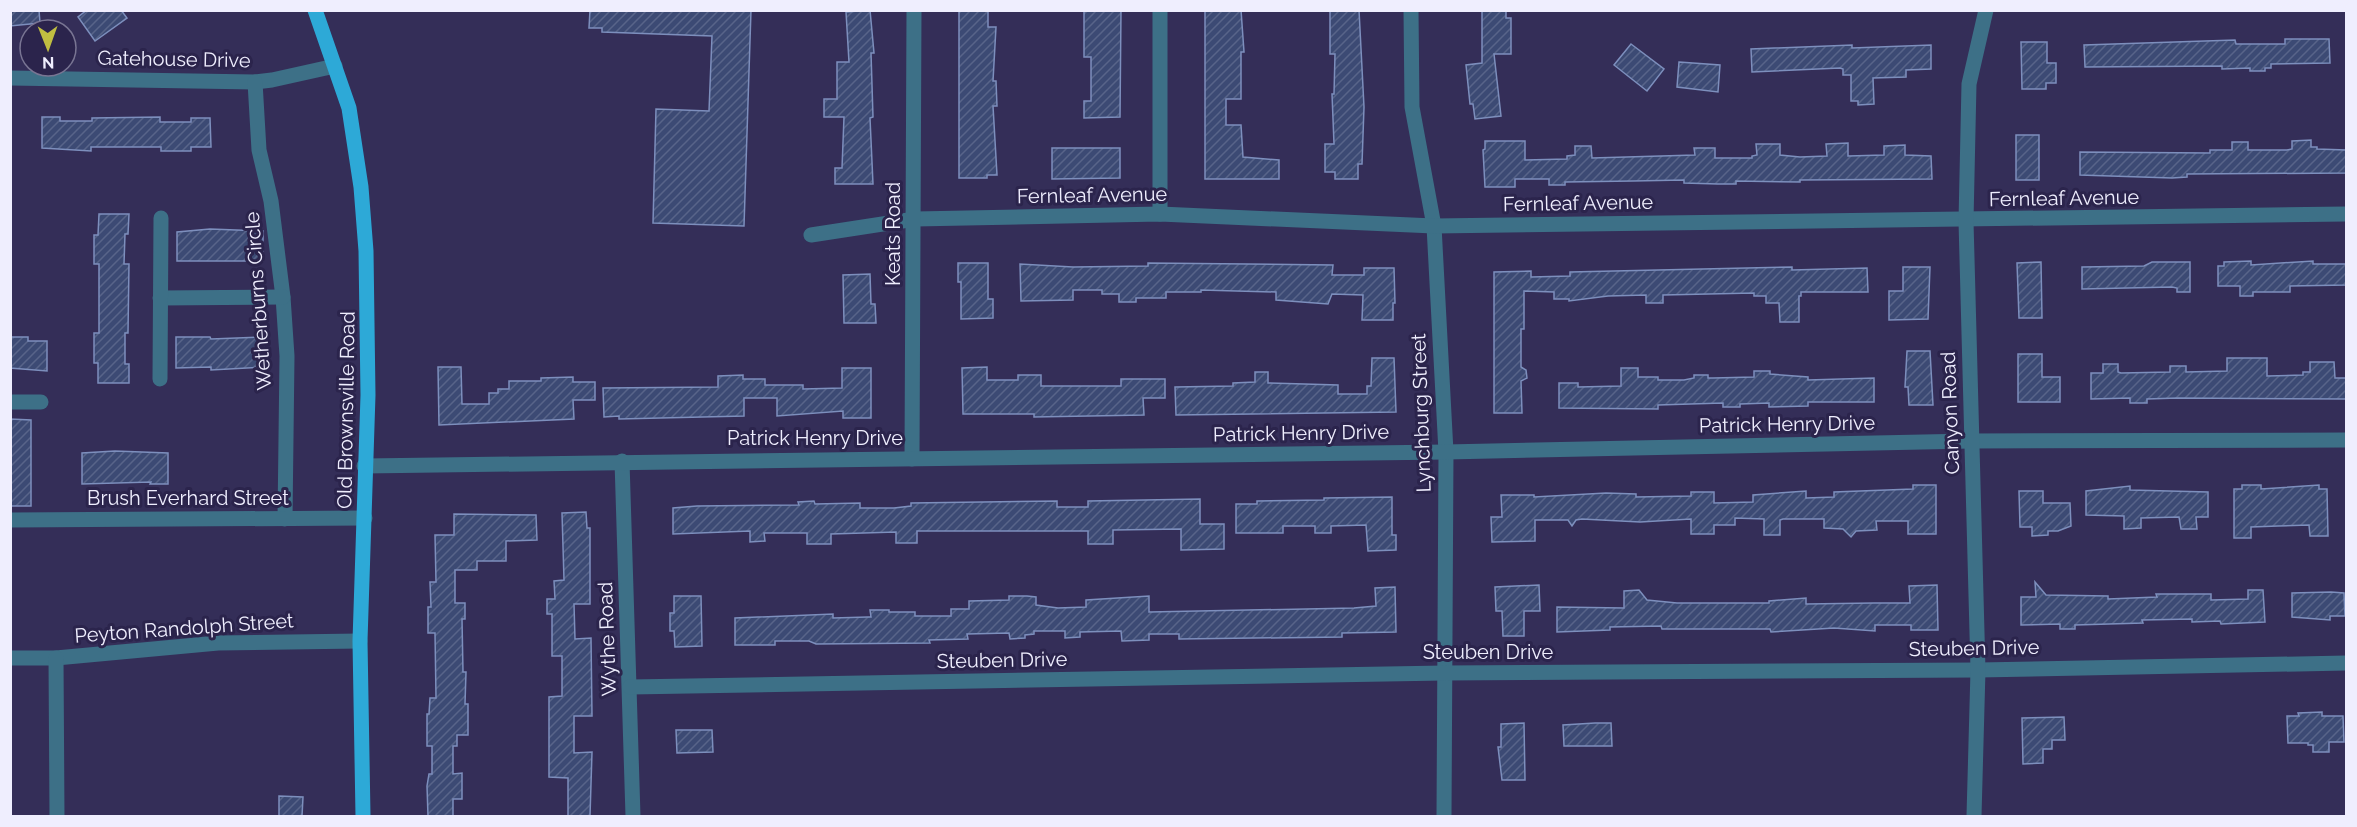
<svg xmlns="http://www.w3.org/2000/svg" width="2357" height="827" viewBox="0 0 2357 827" font-family="Raleway,sans-serif">
<style>
.building{fill:url(#building-hatch);stroke:#7d8fbd;stroke-width:1.5}
.lines{fill:none;stroke-linecap:round;stroke-linejoin:round}
.minor{stroke:#3d7087;stroke-width:15}
.major{stroke:#2da9d7;stroke-width:15}
.labels{text-anchor:middle;stroke-width:6;stroke-linejoin:round;paint-order:stroke}
.street-label{font-size:20px;fill:#efeefe;stroke:#2b244c}
</style>
<defs>
<pattern id="building-hatch" width="6" height="6" patternUnits="userSpaceOnUse" patternTransform="scale(1.5)"><rect width="6" height="6" fill="#3c4a74"/><path d="M-1 1l2-2M0 6l6-6M5 7l2-2" fill="none" stroke="#586489"/></pattern>
</defs>
<rect width="100%" height="100%" fill="#342e58"/>
<!-- building -->
<g class="building">
<path d="M10,10H39L40,23L10,26Z"/>
<path d="M87,10H121L127,18L95,41L78,17Z"/>
<path d="M590,10H751L744,226L653,223L656,109L709,111L712,36L602,32V28H589Z"/>
<path d="M870,10L874,53H871L873,117L870,118L873,184H835V168H842L844,117H824V99H837V62H849L846,12Z"/>
<path d="M959,10H988V27H996L993,81H996L997,106H993L997,175H987V178H959Z"/>
<path d="M1084,10H1121L1120,117L1084,118V101H1091V57H1084Z"/>
<path d="M1205,10H1241L1244,52H1241V99H1226V125H1241L1243,157L1279,160V179H1205Z"/>
<path d="M1330,10H1359L1364,107L1362,164H1358V179H1335V172H1325V144H1334L1332,94H1334L1335,54H1330Z"/>
<path d="M1482,10H1506V18H1511V54H1494L1501,116L1475,119L1473,104H1470L1466,65L1482,63Z"/>
<path d="M2285,39H2329L2330,63L2271,64V68H2265V71H2250V68L2222,69V66L2085,67L2084,45L2235,40L2236,44H2285Z"/>
<path d="M2021,42H2047V63H2056V83H2046V89H2022Z"/>
<path d="M1631,44L1664,69L1647,91L1614,65Z"/>
<path d="M1852,45V48L1931,45V69L1906,70V77L1873,78L1874,104L1858,105V101H1851V75H1843V69L1840,68L1752,72L1751,49Z"/>
<path d="M1679,62L1720,65L1718,92L1677,87Z"/>
<path d="M42,117H60V121H92V118L160,117V122H191V118H210L211,147H191V151H161V147H91V151L42,148Z"/>
<rect x="2016" y="135" width="23" height="45"/>
<path d="M2311,140V147H2317V149L2346,150V173L2187,174V177L2172,178L2080,175V152L2210,153V150H2232V142H2248V150H2287L2292,149V141Z"/>
<path d="M1485,141H1525V160L1567,159V156L1575,155V146H1591L1592,158L1695,155L1694,148H1715V158H1752V156L1757,155L1756,144H1780V155L1800,157L1827,156L1826,144L1848,143V156L1884,155V146L1905,145V155L1931,156L1932,179L1800,180V182L1736,181V184H1718L1684,183V180L1633,181L1565,182V185H1549V179H1515V187H1485L1483,150L1485,149Z"/>
<path d="M1052,148H1120V178L1052,179Z"/>
<path d="M99,214H129L128,234H125L124,264H129L128,333H125V364H129V383H98V363H94V333H99V264H94V235H98Z"/>
<path d="M210,229L263,231V261H177V232Z"/>
<path d="M2251,261V265L2313,261V264H2346V285L2290,286V292H2253V296H2240V286H2218V266H2224V262Z"/>
<path d="M2041,262L2042,318H2019L2017,263Z"/>
<path d="M2152,262H2190V292H2177V288L2172,287L2082,289V267L2144,266Z"/>
<path d="M958,263H988V299H993V318L961,319V282H958Z"/>
<path d="M1148,263L1333,265L1332,275H1364V268H1394L1395,303H1393V320H1362L1363,295L1332,294L1328,304L1276,300V292L1201,290V292H1166V298H1136V302H1119V294H1102V290H1073V300L1021,301L1020,264L1073,267L1148,266Z"/>
<path d="M1792,267V270L1867,268L1868,292H1801V296H1799V322H1780L1779,303H1766V296H1754V293L1663,295V303H1646V295L1608,296L1569,301V299H1554V292L1524,291V329H1521V367L1526,370L1527,378L1521,381L1522,413H1494V272L1531,271V277L1570,276V272Z"/>
<path d="M1903,267H1930L1928,319L1889,320V291H1903Z"/>
<path d="M870,274L871,304H875L876,323H844L843,275Z"/>
<path d="M10,337H28V341H47V371L10,368Z"/>
<path d="M176,337H210L211,339L264,337V367L211,370V367L176,368Z"/>
<path d="M1907,351H1930L1933,405H1909L1908,387H1905Z"/>
<path d="M2018,354H2042V377H2060V402H2018Z"/>
<path d="M1372,358H1394L1396,412L1176,415L1175,387L1233,386V383L1255,382V372H1268V383L1338,385V394H1367V386H1371Z"/>
<path d="M2227,358H2267V376L2303,375V372H2310V362H2334L2335,378H2346V399L2178,398L2147,399V403H2130V398L2091,399V373H2103V364H2118V372L2121,373L2170,372V366H2186V372L2227,371Z"/>
<path d="M438,367H461L462,404H489V393H498V389H509V381H541V378L573,377V382H595V400H573L574,419L439,425Z"/>
<path d="M987,367V380H1018V375H1041V386H1121V379H1165V398H1143L1144,415L1034,417V414H963L962,368Z"/>
<path d="M842,368H871V418H843V411L777,416V398H744V416L619,419V416L604,417L603,388L718,387V376L743,375V379H765V385H803V389L842,388Z"/>
<path d="M1621,368H1638V377H1658V380H1684L1694,378V375H1708V378H1713L1754,377V371H1770V374L1808,377V380L1874,378V402H1808V406L1769,407V403L1740,404V407H1723V403L1658,405V409L1559,408V383H1578V387L1621,386Z"/>
<path d="M10,419L31,420V506H10Z"/>
<path d="M115,451L168,453V484H150L151,482L82,484V453Z"/>
<path d="M1913,485H1936V534H1908V521H1876L1877,530L1856,531L1851,537L1843,529L1824,528V519H1783L1780,520V535H1764V519L1735,518V525H1714V534H1691V519L1640,522L1582,519L1576,520L1572,526L1568,520H1535V541L1492,542L1491,517H1502L1501,495H1534V497L1606,493L1636,494V497L1691,496V492H1714V503L1753,502V495L1806,491V498L1834,497V492L1913,489Z"/>
<path d="M2242,485H2261V489L2319,485V489H2327L2328,536H2310L2309,525L2278,526L2251,527V538H2234V489H2242Z"/>
<path d="M2130,486V490L2208,492V517H2196L2197,529H2181L2179,517L2141,518V528L2124,529V516L2086,515V491Z"/>
<path d="M2019,491H2043V503H2070L2071,526L2058,531H2048V535L2032,536V527H2020Z"/>
<path d="M1392,497V535H1396V550L1368,551L1366,525L1331,526V533H1315V526H1283V533H1236V504H1257V501L1324,500V498Z"/>
<path d="M1200,499V524H1224V549L1181,550V529L1113,530V544H1088V531H917V543H896V532L831,534V544H807V533H764L765,541L750,542V531L673,534V508L697,506L799,505L798,502L814,501L815,504L860,503V508H894L911,506V503L1057,501V507H1088V501Z"/>
<path d="M586,512L587,528H590V604H574L575,639L591,638L592,716H574V753L592,752L590,816H568V778L549,777V697L562,696V656H552V614H547V599H555L554,581L564,580L562,513Z"/>
<path d="M454,514L536,515L537,540L506,541V561H477V570H455V603H465V619H462L463,672H466L465,704H468V735H457V746H453V774L462,773V799H453V816H428L427,786L429,774H432V746H427V714H429L430,698H436L435,633H428V607H431L430,582H436L435,535H454Z"/>
<path d="M2035,582L2046,595L2108,596V599L2157,597L2156,594H2211V600L2248,599V590H2263L2265,622L2221,624L2220,621L2192,622V619L2142,620L2143,623L2075,625V629H2060V624L2021,625V597H2036Z"/>
<path d="M1539,585L1540,611H1524V636H1503L1502,611H1496L1495,587Z"/>
<path d="M1937,585L1938,630H1911V625H1875V631L1834,628L1771,632L1770,629H1662L1661,626L1610,627V630L1557,632V607L1624,608V591L1639,590L1647,600L1677,603H1769V601L1806,598V604L1874,603H1910L1909,586Z"/>
<path d="M1395,587L1396,632L1342,633V637L1179,639V634H1149V640L1122,641L1121,631L1080,632V637L1065,638V631H1034V634L1025,635V638L1010,639L1009,633L967,634L968,639L929,640L930,643L816,644L809,641H775V645H735V618L833,614V618L868,617H871L870,610H889V612H915V616H951V609H969V601L1009,600V596H1027L1036,597V605L1058,608L1086,607V600L1149,596V612L1354,608L1376,606L1375,588Z"/>
<path d="M2331,592L2344,593L2345,616H2330V620L2292,617V593Z"/>
<path d="M674,596H701L702,646L675,647L674,631H670V613H674Z"/>
<path d="M2322,712V716H2343L2344,742H2329V752H2313V745H2308V743H2288L2287,716H2299L2298,713Z"/>
<path d="M2064,717L2065,740H2052V749H2043V763L2023,764L2022,718Z"/>
<path d="M1524,723L1525,780H1502L1498,747H1501V724Z"/>
<path d="M1595,723H1611L1612,746H1564L1563,725Z"/>
<path d="M676,730H712L713,752L677,753Z"/>
<path d="M279,796L303,797L302,816H279Z"/>
</g>
<g class="lines">
<!-- minor -->
<g class="minor">
<path d="M1411,10L1412,107L1434,226L1446,452L1444,816"/>
<path d="M10,78L255,82L272,80L335,66"/>
<path d="M255,82L259,150L271,201L283,297L287,356L285,519"/>
<path d="M1160,214V10"/>
<path d="M811,235L915,219L1160,214L1434,226L2346,214"/>
<path d="M160,298L283,297"/>
<path d="M160,379L161,218"/>
<path d="M10,402H41"/>
<path d="M912,459L914,10"/>
<path d="M622,461L633,816"/>
<path d="M364,466L1446,452L1971,441L2346,440"/>
<path d="M10,520L365,518"/>
<path d="M10,658H56L218,643L360,641"/>
<path d="M56,658L57,816"/>
<path d="M630,687L1444,673L1978,670L2346,663"/>
<path d="M1974,816L1978,670L1966,221L1969,84L1986,10"/>
</g>
<!-- major -->
<path class="major" d="M315,10L349,108L361,187L366,251L368,395L360,641L363,816"/>
</g>
<g class="labels">
<!-- street labels -->
<g class="street-label">
<text transform="translate(174 59) rotate(1)" y="7">Gatehouse Drive</text>
<text transform="translate(1092 195) rotate(-1)" y="7">Fernleaf Avenue</text>
<text transform="translate(2064 198) rotate(-1)" y="7">Fernleaf Avenue</text>
<text transform="translate(1578 203) rotate(-1)" y="7">Fernleaf Avenue</text>
<text transform="translate(893 234) rotate(-90)" y="7">Keats Road</text>
<text transform="translate(258 301) rotate(-94)" y="7">Wetherburns Circle</text>
<text transform="translate(346 410) rotate(-89)" y="7">Old Brownsville Road</text>
<text transform="translate(1421 413) rotate(-92)" y="7">Lynchburg Street</text>
<text transform="translate(1950 413) rotate(-92)" y="7">Canyon Road</text>
<text transform="translate(1787 424) rotate(-1)" y="7">Patrick Henry Drive</text>
<text transform="translate(1301 433) rotate(-1)" y="7">Patrick Henry Drive</text>
<text x="815" y="445">Patrick Henry Drive</text>
<text x="188" y="505">Brush Everhard Street</text>
<text transform="translate(184 628) rotate(-4)" y="7">Peyton Randolph Street</text>
<text transform="translate(607 639) rotate(-92)" y="7">Wythe Road</text>
<text transform="translate(1974 648) rotate(-1)" y="7">Steuben Drive</text>
<text x="1488" y="659">Steuben Drive</text>
<text transform="translate(1002 660) rotate(-1)" y="7">Steuben Drive</text>
</g>
</g>
<!-- border -->
<rect width="2357" height="827" fill="none" stroke="#efeefe" stroke-width="24"/>
<!-- north arrow -->
<g transform="translate(48 48) rotate(179)"><circle r="28" fill="#2b244c" stroke="#797593" stroke-width="1.5"/>
<path d="M0-4.5L10 22L0 15L-10 22Z" fill="#c0be41"/>
<text y="-9" font-size="16" font-weight="bold" text-anchor="middle" fill="#efeefe">N</text>
</g>
</svg>
